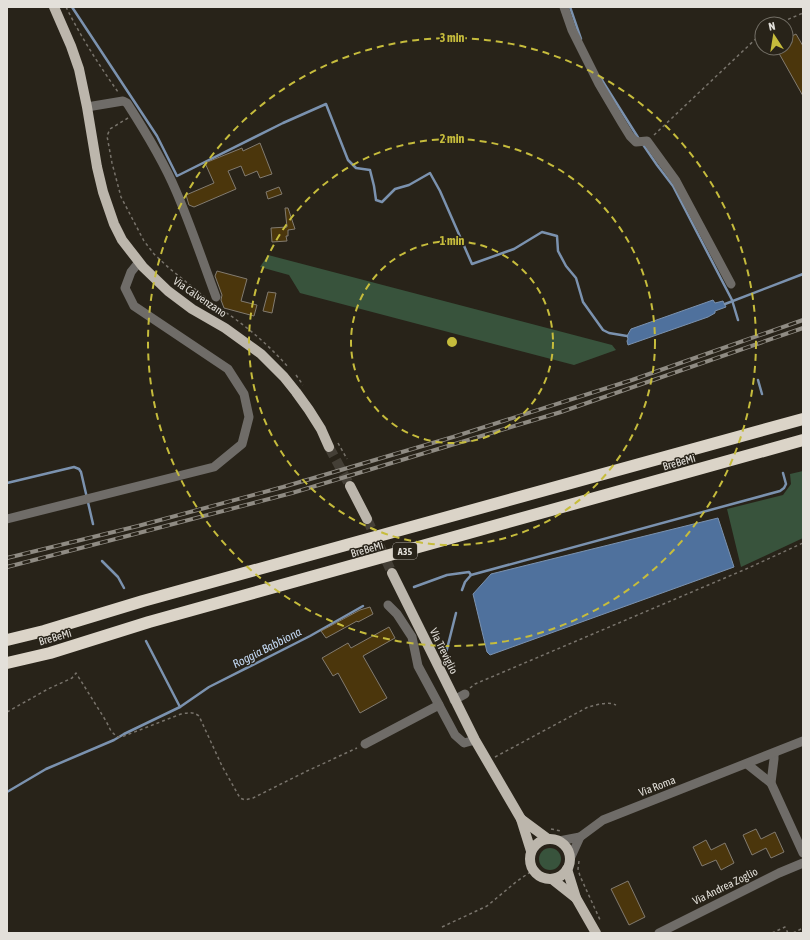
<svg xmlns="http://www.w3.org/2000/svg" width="810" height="940" viewBox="0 0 810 940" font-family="'Asap Condensed',sans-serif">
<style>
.green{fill:#38533c}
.water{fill:#4f719d;stroke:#7b92af}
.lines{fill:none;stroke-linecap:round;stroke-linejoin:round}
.stream{stroke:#7b92af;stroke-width:2.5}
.building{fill:#4b360c;stroke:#827b70}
.major-tunnel{stroke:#443f36;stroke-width:10;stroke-dasharray:10 5;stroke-linecap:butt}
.path{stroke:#78736b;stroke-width:1.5;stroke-dasharray:3 3;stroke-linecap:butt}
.minor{stroke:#6f6c68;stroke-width:9}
.major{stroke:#bcb6ac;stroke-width:10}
.highway{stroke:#dbd4c8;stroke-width:12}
.rail-casing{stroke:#8f8b83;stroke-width:4}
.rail{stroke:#282319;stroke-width:2.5;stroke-dasharray:8;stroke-linecap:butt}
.ring{fill:none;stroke:#c6bc3c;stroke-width:2;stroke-dasharray:7 5}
.labels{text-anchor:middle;stroke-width:3;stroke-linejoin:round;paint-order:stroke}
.shield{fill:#282319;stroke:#aba7a0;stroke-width:1}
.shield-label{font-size:10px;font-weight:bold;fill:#e3e0da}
.street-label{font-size:11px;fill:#e3e0da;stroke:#282319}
.water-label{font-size:12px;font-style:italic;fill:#c2d7f2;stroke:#282319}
.centre{fill:#c6bc3c;stroke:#282319;stroke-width:2}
.ring-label{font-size:12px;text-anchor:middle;font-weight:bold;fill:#c6bc3c;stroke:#282319;stroke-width:3;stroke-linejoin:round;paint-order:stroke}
</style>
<rect width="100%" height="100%" fill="#282319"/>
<!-- green -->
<g class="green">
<path d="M268,255L612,345L616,350L574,365L300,293L289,275L260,267Z"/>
<path d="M803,471V538L741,567L727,509L783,495L791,484L790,474Z"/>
<circle cx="550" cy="859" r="11"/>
</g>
<!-- water -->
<g class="water">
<path d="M713,300L715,303L723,301L726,307L715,311V313L708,317L628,345L627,341L628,339L627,336L631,329Z"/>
<path d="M718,518L734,567L490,655L487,652L473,594L491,574Z"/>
</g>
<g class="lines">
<!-- stream -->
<g class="stream">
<path d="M72,7L157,136L177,176L283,123L326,104L348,160L356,168L370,170L374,186L376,200L382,202L395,189L409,185L430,173L440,191L472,264L514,249L542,232L557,236L558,251L566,266L576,278L583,302L603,330L609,333L627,336"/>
<path d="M570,7L581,39"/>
<path d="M600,77L639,139"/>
<path d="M642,143L657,165L673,186L732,300L738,320"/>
<path d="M725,304L803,274"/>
<path d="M758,380L762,394"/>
<path d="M7,483L74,467L79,469L81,472L93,524"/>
<path d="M102,561L118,577L124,588"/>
<path d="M414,587L447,575L469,572L471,575"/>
<path d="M462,590L465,582L471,575L780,491L784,488L786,484L783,473"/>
<path d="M146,641L180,707"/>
<path d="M446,653L456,613"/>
<path d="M7,792L46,769L114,740L124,734L180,707L209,687L310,636L363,606"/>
</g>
</g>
<!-- building -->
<g class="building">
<path d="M796,34L803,46V96L776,48H786V39Z"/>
<path d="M260,143L272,174L260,178L257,171L245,176L241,166L228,171L236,189L194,207L189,205L186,195L214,183L205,163L242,148L243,151Z"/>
<path d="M279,187L282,194L268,199L266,192Z"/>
<path d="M285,208H288L295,229L288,230V236H286L287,241L272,242L271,228L287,227Z"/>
<path d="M217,271L247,279L241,301L257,305L254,316L224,308L221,300L222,295L215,276Z"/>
<path d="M268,292L276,293L272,313L263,311Z"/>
<path d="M370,607L373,614L358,622L357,621L326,638L321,631L360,610Z"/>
<path d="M389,627L395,638L363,656L387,698L360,713L338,673L333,676L322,658L348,643L351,648Z"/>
<path d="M756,829L761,839L775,832L784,852L771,858L766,848L752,855L743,835Z"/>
<path d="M706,840L711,850L725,843L734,863L721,870L716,860L702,866L693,847Z"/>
<path d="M628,881L645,917L629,925L611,889Z"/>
</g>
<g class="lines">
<!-- major-tunnel -->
<g class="major-tunnel">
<path d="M329,447L350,486"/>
<path d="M367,519L392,573"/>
</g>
<!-- path -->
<g class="path">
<path d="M66,7C81,37 99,65 118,92"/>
<path d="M777,24L803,13"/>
<path d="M128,118L110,129L107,136L112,163L121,197L144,241L154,254L169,268L207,299"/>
<path d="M654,135L762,33"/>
<path d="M216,306C243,323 268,344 289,368"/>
<path d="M296,375L303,385"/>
<path d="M338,443L347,459"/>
<path d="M470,688L475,684L746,569L803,543"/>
<path d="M7,712L48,689L72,678L76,673L106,721L111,731L117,737L124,736L181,714C189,713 192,711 199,716L222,766L240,798L245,800L253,798L307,771L357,748"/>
<path d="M495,757L588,707C597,705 607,701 616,705"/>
<path d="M551,829L561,831"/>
<path d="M579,861L578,869L580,876L601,922"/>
<path d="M442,927L487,906L516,882L533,870"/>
<path d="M772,933L785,927L788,933"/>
<path d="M793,933L803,928"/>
</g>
<!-- minor -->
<g class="minor">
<path d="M564,7L572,30L599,84L622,123L630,136L636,142L647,141L676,181L731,284"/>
<path d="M87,107L123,101L127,103C145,131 163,160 176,191C191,226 203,262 216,297"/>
<path d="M7,519L214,467L242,444L249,417L244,394L228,369L134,306L125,288L131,272L139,262"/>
<path d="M388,605L397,614L412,637L418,666L439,705"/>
<path d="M454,700L465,694"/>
<path d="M365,744L439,705L455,735L464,743L475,740"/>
<path d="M774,754V759L771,783L803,853"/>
<path d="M747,764L771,783"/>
<path d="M559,841L580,837"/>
<path d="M570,859L580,837L603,820L803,741"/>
<path d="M659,933L779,873L803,863"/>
</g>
<!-- major -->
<g class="major">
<path d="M54,7L71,46L79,69L87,107L97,167L103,192L114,224L122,240L143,267L168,291L192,309L225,328L261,354L284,377L296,392L309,410L321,429L329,447"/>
<path d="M350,486L367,519"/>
<path d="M392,573L475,740L521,819L531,851"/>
<path d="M521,819L548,839"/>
<circle cx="550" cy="859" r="20"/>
<path d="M567,869L576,898L596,933"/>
<path d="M552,879L576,898"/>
</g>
<!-- highway -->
<g class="highway">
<path d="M7,640L44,631L143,601L803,419"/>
<path d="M7,663L50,653L149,622L803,440"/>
</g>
<defs>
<g id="rail">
<path d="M7,558L138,526L283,487L453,437L632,380L803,320"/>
<path d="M7,567L131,535L292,493L561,412L803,328"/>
</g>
</defs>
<!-- rail casing -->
<use href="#rail" class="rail-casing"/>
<!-- rail -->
<use href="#rail" class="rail"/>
</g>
<!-- distance rings -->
<g class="ring">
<circle cx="452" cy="342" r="101"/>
<circle cx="452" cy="342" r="203"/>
<circle cx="452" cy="342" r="304"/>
</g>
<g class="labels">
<!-- shield labels -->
<rect class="shield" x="393" y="543" width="24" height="16" rx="3"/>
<g class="shield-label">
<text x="405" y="555">A35</text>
</g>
<!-- street labels -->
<g class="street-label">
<text transform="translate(200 297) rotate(34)" y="4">Via Calvenzano</text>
<text transform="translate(679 462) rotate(-16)" y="4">BreBeMi</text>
<text transform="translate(367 549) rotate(-16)" y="4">BreBeMi</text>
<text transform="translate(55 637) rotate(-16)" y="4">BreBeMi</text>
<text transform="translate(444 651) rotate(64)" y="4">Via Treviglio</text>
<text transform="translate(657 786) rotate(-21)" y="4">Via Roma</text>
<text transform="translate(725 886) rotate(-26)" y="4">Via Andrea Zoglio</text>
</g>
<!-- water labels -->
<g class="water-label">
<text transform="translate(267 648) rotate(-27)" y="4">Roggia Babbiona</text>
</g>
</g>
<circle cx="452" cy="342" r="6" class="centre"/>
<g class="ring-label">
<text x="452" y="42">3 min</text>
<text x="452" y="143">2 min</text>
<text x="452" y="245">1 min</text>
</g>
<!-- border -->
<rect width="810" height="940" fill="none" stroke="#e3e0da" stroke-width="16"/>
<!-- north arrow -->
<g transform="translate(774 36) rotate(348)"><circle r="19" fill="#282319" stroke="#736f66"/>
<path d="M0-3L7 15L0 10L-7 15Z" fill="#c6bc3c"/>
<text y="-6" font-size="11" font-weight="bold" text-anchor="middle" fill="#e3e0da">N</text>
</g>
</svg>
